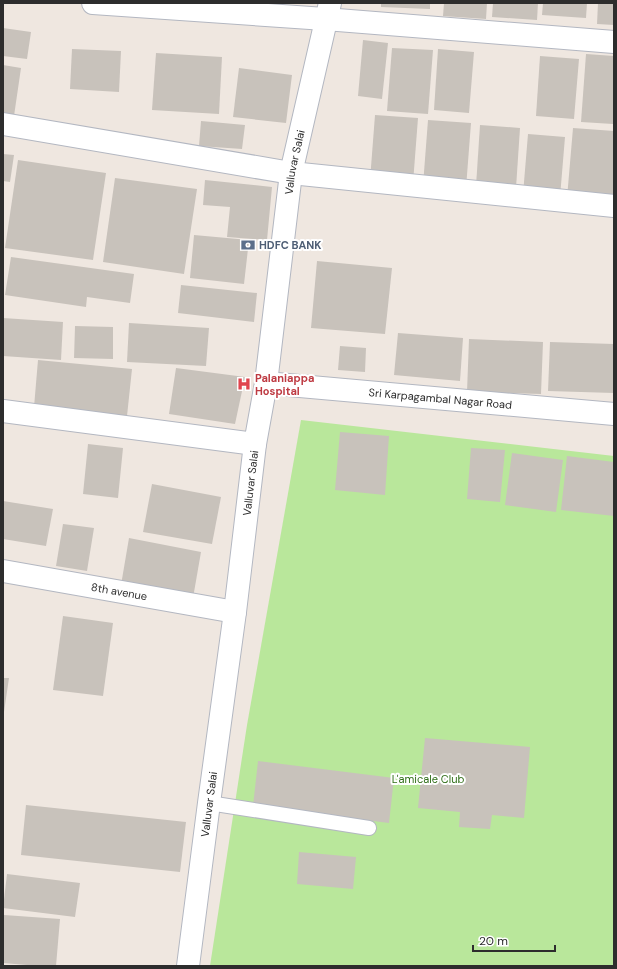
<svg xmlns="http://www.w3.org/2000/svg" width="617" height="969" viewBox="0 0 617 969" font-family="'DM Sans',sans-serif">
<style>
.green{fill:#b9e79b}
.building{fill:#c8c2bb}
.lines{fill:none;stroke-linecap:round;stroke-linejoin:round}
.lane-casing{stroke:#b3b7c1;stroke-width:16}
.street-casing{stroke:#b3b7c1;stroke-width:24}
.secondary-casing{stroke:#b3b7c1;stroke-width:24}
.lane{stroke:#fff;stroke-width:14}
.street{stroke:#fff;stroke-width:22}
.secondary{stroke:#fff;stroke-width:22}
.labels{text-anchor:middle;stroke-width:4;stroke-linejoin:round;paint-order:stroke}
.street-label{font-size:11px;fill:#2d2d2d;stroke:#fff}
.service-label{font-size:11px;font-weight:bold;fill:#4e5e75;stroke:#fff;text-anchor:start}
.health-label{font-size:11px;font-weight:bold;fill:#be3a42;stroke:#fff;text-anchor:start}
.park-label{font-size:11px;fill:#306f18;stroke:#fff}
</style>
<rect width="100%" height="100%" fill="#efe7e0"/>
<!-- green -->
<path class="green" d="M301,420L614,456V966H210L247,725Z"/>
<!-- building -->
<g class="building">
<path d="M381,3H430V9L381,7Z"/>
<path d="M444,3H487L486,19L443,16Z"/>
<path d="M493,3H538L537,20L492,17Z"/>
<path d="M543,3H587L586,18L542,15Z"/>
<path d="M598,3H614V25L597,24Z"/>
<path d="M3,28L31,32L27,59L3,56Z"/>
<path d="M363,40L388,43L382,99L358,96Z"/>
<path d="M392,48L433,50L428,114L387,111Z"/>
<path d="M72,49L121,51L119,92L70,89Z"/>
<path d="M438,49L474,52L469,113L434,110Z"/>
<path d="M156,53L222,57L219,114L152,110Z"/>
<path d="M586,54L614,56L613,124L581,122Z"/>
<path d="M540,56L579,59L574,119L536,116Z"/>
<path d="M3,65L21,68L14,116L3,115Z"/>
<path d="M239,68L292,75L286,123L233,117Z"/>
<path d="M375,115L418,118L413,183L370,180Z"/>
<path d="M428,120L471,123L466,188L423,185Z"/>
<path d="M201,121L245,125L242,149L199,146Z"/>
<path d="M480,125L520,128L516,188L476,186Z"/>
<path d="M573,128L614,131V201L567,198Z"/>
<path d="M528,134L565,137L560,197L523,194Z"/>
<path d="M3,154L14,155L10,182L3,181Z"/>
<path d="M18,160L106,173L93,260L5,248Z"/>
<path d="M115,178L197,189L184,274L103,262Z"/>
<path d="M205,180L272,187L267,240L227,237L230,207L203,205Z"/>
<path d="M194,235L249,240L244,284L190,278Z"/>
<path d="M11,257L134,274L130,303L87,297L86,307L5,295Z"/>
<path d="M317,261L392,268L385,334L311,328Z"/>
<path d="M181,285L257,293L254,322L178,313Z"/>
<path d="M3,318L63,322L61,360L3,356Z"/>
<path d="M129,323L209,328L206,366L127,362Z"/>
<path d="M75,326L113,327V359L74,358Z"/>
<path d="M398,333L463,338L460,381L394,375Z"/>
<path d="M469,339L543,342L541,394L467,392Z"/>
<path d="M550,342L614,344V393L548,391Z"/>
<path d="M340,346L366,348L365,372L338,370Z"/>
<path d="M38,360L132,369L127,416L34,407Z"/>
<path d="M176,368L245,377L235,424L169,414Z"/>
<path d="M340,432L389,436L385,495L335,490Z"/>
<path d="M88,444L123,448L118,498L83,494Z"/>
<path d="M471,448L505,450L500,502L467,499Z"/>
<path d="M512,453L563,460L556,512L505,505Z"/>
<path d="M567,456L614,462V516L561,510Z"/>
<path d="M152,484L221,497L212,544L143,532Z"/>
<path d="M3,501L53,509L46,546L3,539Z"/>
<path d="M63,524L94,528L87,571L56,566Z"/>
<path d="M129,538L201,552L193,598L121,585Z"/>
<path d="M63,616L113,623L103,696L53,690Z"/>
<path d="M3,678H9L4,712H3Z"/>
<path d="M425,738L530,747L524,818L492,815L490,829L459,827L460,812L418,808Z"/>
<path d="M258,761L394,778L389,823L253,806Z"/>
<path d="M26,805L186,822L180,872L21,855Z"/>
<path d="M299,852L356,857L353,889L297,884Z"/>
<path d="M7,874L80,883L75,917L3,908Z"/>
<path d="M4,915L60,919L56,966H39L3,963Z"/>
</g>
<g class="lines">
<defs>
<path id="lane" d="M209,803L369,828"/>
<g id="street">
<path d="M93,3L325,19L614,42"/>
<path d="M3,124L291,173L614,206"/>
<path id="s1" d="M266,383L614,414"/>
<path d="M3,411L255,444"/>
<path id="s2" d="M3,571L235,612"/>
</g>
<g id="secondary">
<path id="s3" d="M188,966L209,803L235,612L255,444L266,383L291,173L330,3"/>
</g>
</defs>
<!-- lane casing -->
<use href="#lane" class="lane-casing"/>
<!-- street casing -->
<use href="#street" class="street-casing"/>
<!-- secondary casing -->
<use href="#secondary" class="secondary-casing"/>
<!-- lane -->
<use href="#lane" class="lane"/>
<!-- street -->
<use href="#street" class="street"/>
<!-- secondary -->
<use href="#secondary" class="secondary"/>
</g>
<!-- icons -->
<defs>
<symbol id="bank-bare" viewBox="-9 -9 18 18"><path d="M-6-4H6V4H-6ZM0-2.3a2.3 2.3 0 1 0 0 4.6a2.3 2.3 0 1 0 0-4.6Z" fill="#5c6f8a" stroke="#fff" stroke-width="2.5" paint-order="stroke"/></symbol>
<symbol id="hospital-bare" viewBox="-9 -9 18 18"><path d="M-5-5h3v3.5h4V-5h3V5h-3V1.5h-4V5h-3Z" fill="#e0444e" stroke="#fff" stroke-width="2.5" paint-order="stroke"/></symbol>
</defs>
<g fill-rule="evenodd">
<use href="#bank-bare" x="238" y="235" width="20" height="20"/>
<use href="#hospital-bare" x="234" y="374" width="20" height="20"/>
</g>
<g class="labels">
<!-- street labels -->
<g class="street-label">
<text dy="4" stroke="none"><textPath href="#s3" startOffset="811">Valluvar Salai</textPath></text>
<text dy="4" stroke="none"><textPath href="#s1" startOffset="175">Sri Karpagambal Nagar Road</textPath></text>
<text dy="4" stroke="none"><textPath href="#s3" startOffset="487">Valluvar Salai</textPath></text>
<text dy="4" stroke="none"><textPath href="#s2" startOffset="118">8th avenue</textPath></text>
<text dy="4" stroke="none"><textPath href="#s3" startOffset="163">Valluvar Salai</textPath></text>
</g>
<!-- service labels -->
<g class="service-label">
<text x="259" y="249">HDFC BANK</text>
</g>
<!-- health labels -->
<g class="health-label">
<text x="255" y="382">Palaniappa<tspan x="255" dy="13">Hospital</tspan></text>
</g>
<!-- park labels -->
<g class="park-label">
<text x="428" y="783">L'amicale Club</text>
</g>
</g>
<!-- border -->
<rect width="617" height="969" fill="none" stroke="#2d2d2d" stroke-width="8"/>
<!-- scale -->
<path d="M473 945v6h82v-6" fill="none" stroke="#2d2d2d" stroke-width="2"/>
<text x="479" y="945" font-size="12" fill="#2d2d2d" stroke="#ffffff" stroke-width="3" paint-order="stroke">20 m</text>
</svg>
